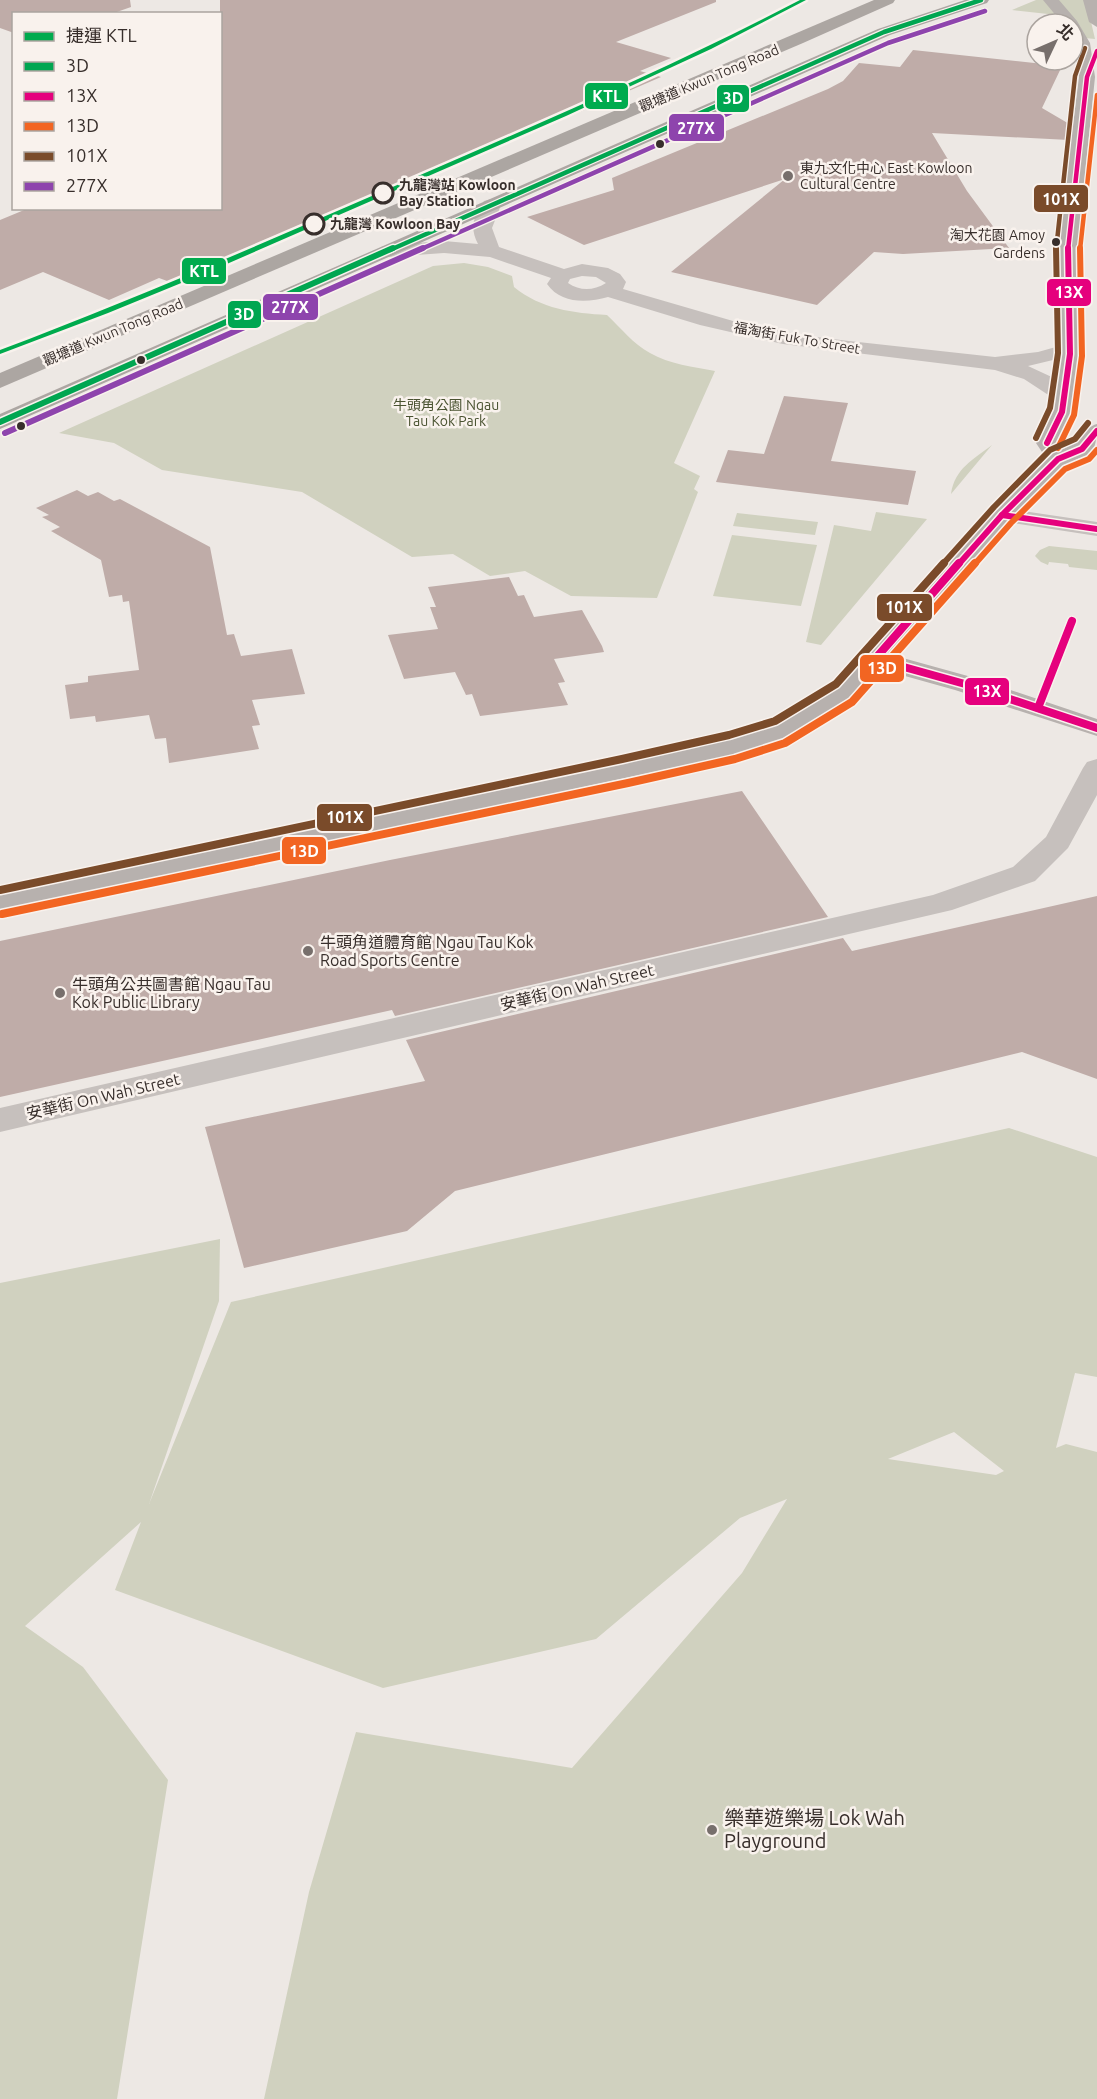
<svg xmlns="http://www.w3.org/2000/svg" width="1097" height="2099" viewBox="0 0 1097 2099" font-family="Ubuntu,'Noto Sans TC',sans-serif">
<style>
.green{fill:#d0d1bf;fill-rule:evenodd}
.building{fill:#bfaca8}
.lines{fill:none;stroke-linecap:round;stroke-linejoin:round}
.minor{fill:#c6c0bd;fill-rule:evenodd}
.tertiary{fill:#c6c0bd;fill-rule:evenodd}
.secondary{fill:#b7b1ae;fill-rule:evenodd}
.trunk{fill:#aca6a2;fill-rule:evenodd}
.bus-1-far1-casing{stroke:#f9f2ed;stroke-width:7}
.bus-1-casing{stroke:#f9f2ed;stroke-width:9}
.bus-2-far2-casing{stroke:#f9f2ed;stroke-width:7}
.bus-2-far1-casing{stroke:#f9f2ed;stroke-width:9}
.bus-2-casing{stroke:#f9f2ed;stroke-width:11}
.bus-3-far2-casing{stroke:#f9f2ed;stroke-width:7}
.bus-3-far1-casing{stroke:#f9f2ed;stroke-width:9}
.bus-3-casing{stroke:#f9f2ed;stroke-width:11}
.bus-4-far2-casing{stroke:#f9f2ed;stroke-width:7}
.bus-4-far1-casing{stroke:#f9f2ed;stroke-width:9}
.bus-4-casing{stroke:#f9f2ed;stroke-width:11}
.bus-5-far1-casing{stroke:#f9f2ed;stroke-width:7}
.bus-5-casing{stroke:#f9f2ed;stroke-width:9}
.bus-1-far1{stroke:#00a651;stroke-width:4.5}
.bus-1{stroke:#00a651;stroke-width:6}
.bus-2-far2{stroke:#e5007d;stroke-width:4.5}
.bus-2-far1{stroke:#e5007d;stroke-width:6}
.bus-2{stroke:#e5007d;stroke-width:8}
.bus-3-far2{stroke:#f26522;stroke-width:4.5}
.bus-3-far1{stroke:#f26522;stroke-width:6}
.bus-3{stroke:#f26522;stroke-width:8}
.bus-4-far2{stroke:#7a4b2a;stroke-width:4.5}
.bus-4-far1{stroke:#7a4b2a;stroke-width:6}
.bus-4{stroke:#7a4b2a;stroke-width:8}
.bus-5-far1{stroke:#8e44ad;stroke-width:4.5}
.bus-5{stroke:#8e44ad;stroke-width:6}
.metro-1-casing{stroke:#f9f2ed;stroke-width:5}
.metro-1{fill:#00ab4e;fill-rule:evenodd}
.bus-dot{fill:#372e2b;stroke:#f9f2ed;stroke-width:2}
.poi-dot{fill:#776f6c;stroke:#f9f2ed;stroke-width:2}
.stop-dot{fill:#f9f2ed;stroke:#372e2b;stroke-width:3}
.labels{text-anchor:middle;stroke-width:5;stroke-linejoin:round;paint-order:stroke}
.far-street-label{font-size:14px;fill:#372e2b;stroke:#f9f2ed}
.far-poi-label{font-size:14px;fill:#372e2b;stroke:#f9f2ed;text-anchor:start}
.far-stop-label{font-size:14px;font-weight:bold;fill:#372e2b;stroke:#f9f2ed;text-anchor:start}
.bus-label{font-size:14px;fill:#372e2b;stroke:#f9f2ed;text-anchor:end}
.far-park-label{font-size:14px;fill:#4a5331;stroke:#f9f2ed}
.poi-label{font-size:16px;fill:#372e2b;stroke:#f9f2ed;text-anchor:start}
.street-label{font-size:16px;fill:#372e2b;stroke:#f9f2ed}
.near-poi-label{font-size:20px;fill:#372e2b;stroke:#f9f2ed;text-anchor:start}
.line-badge{stroke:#f9f2ed;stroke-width:2}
.badge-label{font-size:16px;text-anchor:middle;font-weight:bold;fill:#fff}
</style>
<rect width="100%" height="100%" fill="#ede8e4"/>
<!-- green -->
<g class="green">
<path d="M1036,0H1086L1095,39L1074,37L1073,24L1057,15L1012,10Z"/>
<path d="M464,263L488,267L512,276L514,287C541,309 573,313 607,315C621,328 633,344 650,353C669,364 694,367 715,371L674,463L700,476L694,489L698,492L657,598L571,596L525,571L490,576L453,554L412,557L302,492L162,470L114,443L59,433L433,266Z"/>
<path d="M992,445L951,494C955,468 973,460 992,445Z"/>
<path d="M876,512L927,519L821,645L806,642L834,525L871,531Z"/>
<path d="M737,513L818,522L815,535L733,526Z"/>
<path d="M732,535L817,545L801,606L713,596Z"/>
<path d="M1049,546L1097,551V570L1069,567L1068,564L1049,562L1048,565L1041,562L1035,556L1040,550Z"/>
<path d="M1009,1128L1097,1157V1377L1075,1373L1056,1448L1066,1444L1097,1452V2099H264L309,1892L356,1732L572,1768L742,1573L787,1499L740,1518L596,1639L383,1688L115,1590L141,1522L25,1626L83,1667L168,1780L117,2099H0V1283L220,1239L219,1301L149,1504L231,1302ZM954,1432L1004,1471L996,1475L888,1459Z"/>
</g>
<!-- building -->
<g class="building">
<path d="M0,0H130L131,7L111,14H14V33L0,28Z"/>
<path d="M220,0H716V2L616,42L671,58L640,71L661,77L178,285L159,278L109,300L43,272L0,290V220L29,208H220Z"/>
<path d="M913,50L1062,66L1042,108L1071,125L1069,140L932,133L967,191L1009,248L903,254L874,252L817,305L671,272L785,179L584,245L527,217L614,190L612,178L828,89L843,81L859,63L900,67Z"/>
<path d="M784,396L848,403L831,461L916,471L908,505L716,482L728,450L764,454Z"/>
<path d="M77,490L88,496L98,492L114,501L120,499L210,547L227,635L234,634L241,656L292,649L305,694L252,700L260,725L252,726L259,749L169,763L166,738L155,739L149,715L96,722L95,716L70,719L65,685L88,682V676L139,670L129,601L123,602L122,595L109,597L101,560L51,531L60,527L42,517L49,515L36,508Z"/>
<path d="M509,577L518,596L524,595L534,617L582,610L602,646L604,652L554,659L565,682L558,683L568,705L480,716L472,694L466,695L455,672L404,679L388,635L438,629L430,607H436L428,587Z"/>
<path d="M742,791L828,917L395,1016L392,1010L0,1097V941L390,860Z"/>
<path d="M1097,896V1079L1022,1052L455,1191L407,1231L244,1268L205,1127L425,1081L406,1040L843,938L852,951Z"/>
</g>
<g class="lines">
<!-- minor -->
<g class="minor">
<path d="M491,199L498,201L501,205L492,228L499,247L564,269L582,264L608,268L620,274L626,282L623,289L733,321L808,336L849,341L995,357L1038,352L1070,343L1078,344L1081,349L1078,354L1028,366L1056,379L1075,395L1072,400L1064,402L1056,400L1024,379L995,370L783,344L700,325L608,297C587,303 561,304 547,284L551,278L490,257L444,253L388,257L381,255L378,251L381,247L388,245L444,241L478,244C469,227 474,216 484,201ZM582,276L596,277L606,283C593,291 580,291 568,283L570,279Z"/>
<path d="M1097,759V795L1068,848L1035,881L952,910L0,1132V1108L933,895L1013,867L1046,837L1083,768L1087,762Z"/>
</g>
<!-- tertiary -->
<path class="tertiary" d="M1002,508L1097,522V536L993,520L990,515L993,510Z"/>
<!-- secondary -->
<g class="secondary">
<path d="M1043,0H1059L1077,21L1090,43L1095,77L1078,243L1081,354L1073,412L1058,443L1063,449C1078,443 1083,428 1097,424C1097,468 1082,448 1059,472C1000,531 946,593 892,655L975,678L1097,719V736L955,690L880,669L854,699L790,738L742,753L0,912V892L725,740L770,726L834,687L993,510L1046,458L1036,443L1051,412L1059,354L1058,243L1079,77L1073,42V24H1063Z"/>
<path d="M1083,0H1097V27L1089,22Z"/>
</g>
<!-- trunk -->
<g class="trunk">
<path d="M874,0H895L893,3L803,43L0,388V373Z"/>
<path d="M965,0H989L987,3L890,35L0,429V414L878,29Z"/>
</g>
<defs>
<path id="bus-1-far1" d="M390,250L884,32L981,0"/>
<path id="bus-1" d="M0,422L393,248"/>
<path id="bus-2-far2" d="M1068,250L1087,77L1097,51"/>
<g id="bus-2-far1">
<path d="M1047,443L1062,412L1070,354L1068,248"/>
<path d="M1002,515L1097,529"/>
<path d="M958,565L1002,515L1058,459L1082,449L1097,431"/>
</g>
<g id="bus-2">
<path d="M875,659L959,563"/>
<path d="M875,659L965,684L1097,728"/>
<path d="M1038,708L1072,621"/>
</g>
<path id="bus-3-far2" d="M1080,250L1097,95"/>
<g id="bus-3-far1">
<path d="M1058,448L1074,415L1082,356L1080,248"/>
<path d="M974,565L1011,523L1065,469L1089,459L1097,450"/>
</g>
<path id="bus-3" d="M2,914L628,783L735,759L785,743L852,702L975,563"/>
<path id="bus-4-far2" d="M1056,250L1075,76L1085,48"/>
<g id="bus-4-far1">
<path d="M1036,438L1050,408L1058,353L1056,248"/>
<path d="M942,565L994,507L1050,450L1075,439L1088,423"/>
</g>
<path id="bus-4" d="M0,890L622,759L729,735L775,721L836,684L944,563"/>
<path id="bus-5-far1" d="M419,250L888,43L985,11"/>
<path id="bus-5" d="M5,433L423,248"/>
</defs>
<!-- bus-1-far1 casing -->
<use href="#bus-1-far1" class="bus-1-far1-casing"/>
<!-- bus-1 casing -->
<use href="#bus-1" class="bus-1-casing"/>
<!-- bus-2-far2 casing -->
<use href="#bus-2-far2" class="bus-2-far2-casing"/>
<!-- bus-2-far1 casing -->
<use href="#bus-2-far1" class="bus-2-far1-casing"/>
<!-- bus-2 casing -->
<use href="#bus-2" class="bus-2-casing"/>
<!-- bus-3-far2 casing -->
<use href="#bus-3-far2" class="bus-3-far2-casing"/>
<!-- bus-3-far1 casing -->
<use href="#bus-3-far1" class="bus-3-far1-casing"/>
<!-- bus-3 casing -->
<use href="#bus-3" class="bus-3-casing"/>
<!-- bus-4-far2 casing -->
<use href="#bus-4-far2" class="bus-4-far2-casing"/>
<!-- bus-4-far1 casing -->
<use href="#bus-4-far1" class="bus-4-far1-casing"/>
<!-- bus-4 casing -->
<use href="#bus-4" class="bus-4-casing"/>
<!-- bus-5-far1 casing -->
<use href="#bus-5-far1" class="bus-5-far1-casing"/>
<!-- bus-5 casing -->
<use href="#bus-5" class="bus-5-casing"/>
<!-- bus-1-far1 -->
<use href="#bus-1-far1" class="bus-1-far1"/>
<!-- bus-1 -->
<use href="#bus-1" class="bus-1"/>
<!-- bus-2-far2 -->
<use href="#bus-2-far2" class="bus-2-far2"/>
<!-- bus-2-far1 -->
<use href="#bus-2-far1" class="bus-2-far1"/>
<!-- bus-2 -->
<use href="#bus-2" class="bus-2"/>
<!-- bus-3-far2 -->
<use href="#bus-3-far2" class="bus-3-far2"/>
<!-- bus-3-far1 -->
<use href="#bus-3-far1" class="bus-3-far1"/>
<!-- bus-3 -->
<use href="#bus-3" class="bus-3"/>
<!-- bus-4-far2 -->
<use href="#bus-4-far2" class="bus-4-far2"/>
<!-- bus-4-far1 -->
<use href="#bus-4-far1" class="bus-4-far1"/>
<!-- bus-4 -->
<use href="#bus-4" class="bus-4"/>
<!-- bus-5-far1 -->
<use href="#bus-5-far1" class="bus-5-far1"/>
<!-- bus-5 -->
<use href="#bus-5" class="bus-5"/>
<defs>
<path id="metro-1" d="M800,0H806L711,49L566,116L213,270L108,313L0,354V350C141,297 279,236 418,176C547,120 676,65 800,0Z"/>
</defs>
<!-- metro-1 casing -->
<use href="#metro-1" class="metro-1-casing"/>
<!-- metro-1 -->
<use href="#metro-1" class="metro-1"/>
</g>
<!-- markers -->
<g class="bus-dot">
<circle cx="660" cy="144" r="5"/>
<circle cx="1056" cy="242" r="5"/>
<circle cx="141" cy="360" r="5"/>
<circle cx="21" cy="426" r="5"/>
</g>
<g class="poi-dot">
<circle cx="788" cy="176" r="6"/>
<circle cx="308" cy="951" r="6"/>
<circle cx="60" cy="993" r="6"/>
<circle cx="712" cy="1830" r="6"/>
</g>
<g class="stop-dot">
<circle cx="383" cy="193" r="10"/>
<circle cx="314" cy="224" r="10"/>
</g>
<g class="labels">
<!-- far-street labels -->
<g class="far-street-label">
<text transform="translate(709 78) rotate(-23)" y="5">觀塘道 Kwun Tong Road</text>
<text transform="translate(113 332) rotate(-23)" y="5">觀塘道 Kwun Tong Road</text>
<text transform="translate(797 338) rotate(10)" y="5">福淘街 Fuk To Street</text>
</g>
<!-- far-poi labels -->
<g class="far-poi-label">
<text x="800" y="173">東九文化中心 East Kowloon<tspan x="800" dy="16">Cultural Centre</tspan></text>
</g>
<!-- far-stop labels -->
<g class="far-stop-label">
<text x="399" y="190">九龍灣站 Kowloon<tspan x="399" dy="16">Bay Station</tspan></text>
<text x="330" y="229">九龍灣 Kowloon Bay</text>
</g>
<!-- bus labels -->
<g class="bus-label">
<text x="1045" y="240">淘大花園 Amoy<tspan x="1045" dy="18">Gardens</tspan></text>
</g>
<!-- far-park labels -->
<g class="far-park-label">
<text x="446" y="410">牛頭角公園 Ngau<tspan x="446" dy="16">Tau Kok Park</tspan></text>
</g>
<!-- poi labels -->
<g class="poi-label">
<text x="320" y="948">牛頭角道體育館 Ngau Tau Kok<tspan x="320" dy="18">Road Sports Centre</tspan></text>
<text x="72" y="990">牛頭角公共圖書館 Ngau Tau<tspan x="72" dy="18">Kok Public Library</tspan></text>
</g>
<!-- street labels -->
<g class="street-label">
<text transform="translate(577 987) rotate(-13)" y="6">安華街 On Wah Street</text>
<text transform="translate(103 1096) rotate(-13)" y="6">安華街 On Wah Street</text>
</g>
<!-- near-poi labels -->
<g class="near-poi-label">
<text x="724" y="1825">樂華遊樂場 Lok Wah<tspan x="724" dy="23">Playground</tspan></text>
</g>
</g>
<g class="line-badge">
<rect x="584" y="82" width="45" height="28" rx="6" fill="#00ab4e"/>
<rect x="716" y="84" width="34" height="29" rx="6" fill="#00a651"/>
<rect x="668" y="113" width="57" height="29" rx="6" fill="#8e44ad"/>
<rect x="1033" y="184" width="56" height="29" rx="6" fill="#7a4b2a"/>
<rect x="181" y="257" width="46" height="28" rx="6" fill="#00ab4e"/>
<rect x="1046" y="278" width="46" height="29" rx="6" fill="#e5007d"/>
<rect x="262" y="293" width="57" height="28" rx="6" fill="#8e44ad"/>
<rect x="227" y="300" width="35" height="29" rx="6" fill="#00a651"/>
<rect x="876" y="593" width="57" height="29" rx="6" fill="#7a4b2a"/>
<rect x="859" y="654" width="46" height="29" rx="6" fill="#f26522"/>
<rect x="964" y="677" width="46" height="29" rx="6" fill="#e5007d"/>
<rect x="316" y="803" width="57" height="29" rx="6" fill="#7a4b2a"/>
<rect x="281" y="836" width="46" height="29" rx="6" fill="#f26522"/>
</g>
<g class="badge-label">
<text x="607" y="102">KTL</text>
<text x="733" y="104">3D</text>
<text x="696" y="134">277X</text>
<text x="1061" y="205">101X</text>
<text x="204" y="277">KTL</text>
<text x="1069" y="298">13X</text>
<text x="290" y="313">277X</text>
<text x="244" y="320">3D</text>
<text x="904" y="613">101X</text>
<text x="882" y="674">13D</text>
<text x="987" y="697">13X</text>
<text x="345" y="823">101X</text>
<text x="304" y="857">13D</text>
</g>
<!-- legend -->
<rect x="12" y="12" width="210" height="198" fill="#f9f2ed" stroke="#aba49f" stroke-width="1.5"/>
<rect x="24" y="32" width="30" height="9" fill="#00ab4e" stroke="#aba49f" stroke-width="1.5"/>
<text x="66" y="42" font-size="18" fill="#372e2b">捷運 KTL</text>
<rect x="24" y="62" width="30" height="9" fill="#00a651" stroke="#aba49f" stroke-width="1.5"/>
<text x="66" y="72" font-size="18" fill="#372e2b">3D</text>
<rect x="24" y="92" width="30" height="9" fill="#e5007d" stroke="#aba49f" stroke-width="1.5"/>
<text x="66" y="102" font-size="18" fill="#372e2b">13X</text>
<rect x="24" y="122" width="30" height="9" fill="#f26522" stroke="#aba49f" stroke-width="1.5"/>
<text x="66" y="132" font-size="18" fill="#372e2b">13D</text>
<rect x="24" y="152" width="30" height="9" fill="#7a4b2a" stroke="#aba49f" stroke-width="1.5"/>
<text x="66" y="162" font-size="18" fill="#372e2b">101X</text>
<rect x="24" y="182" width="30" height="9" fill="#8e44ad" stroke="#aba49f" stroke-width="1.5"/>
<text x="66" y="192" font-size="18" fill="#372e2b">277X</text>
<!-- north arrow -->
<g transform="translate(1055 42) rotate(46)"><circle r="28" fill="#f9f2ed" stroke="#aba49f" stroke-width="1.5"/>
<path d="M0-4.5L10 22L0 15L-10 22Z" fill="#776f6c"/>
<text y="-9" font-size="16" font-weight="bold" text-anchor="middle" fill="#372e2b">北</text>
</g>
</svg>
